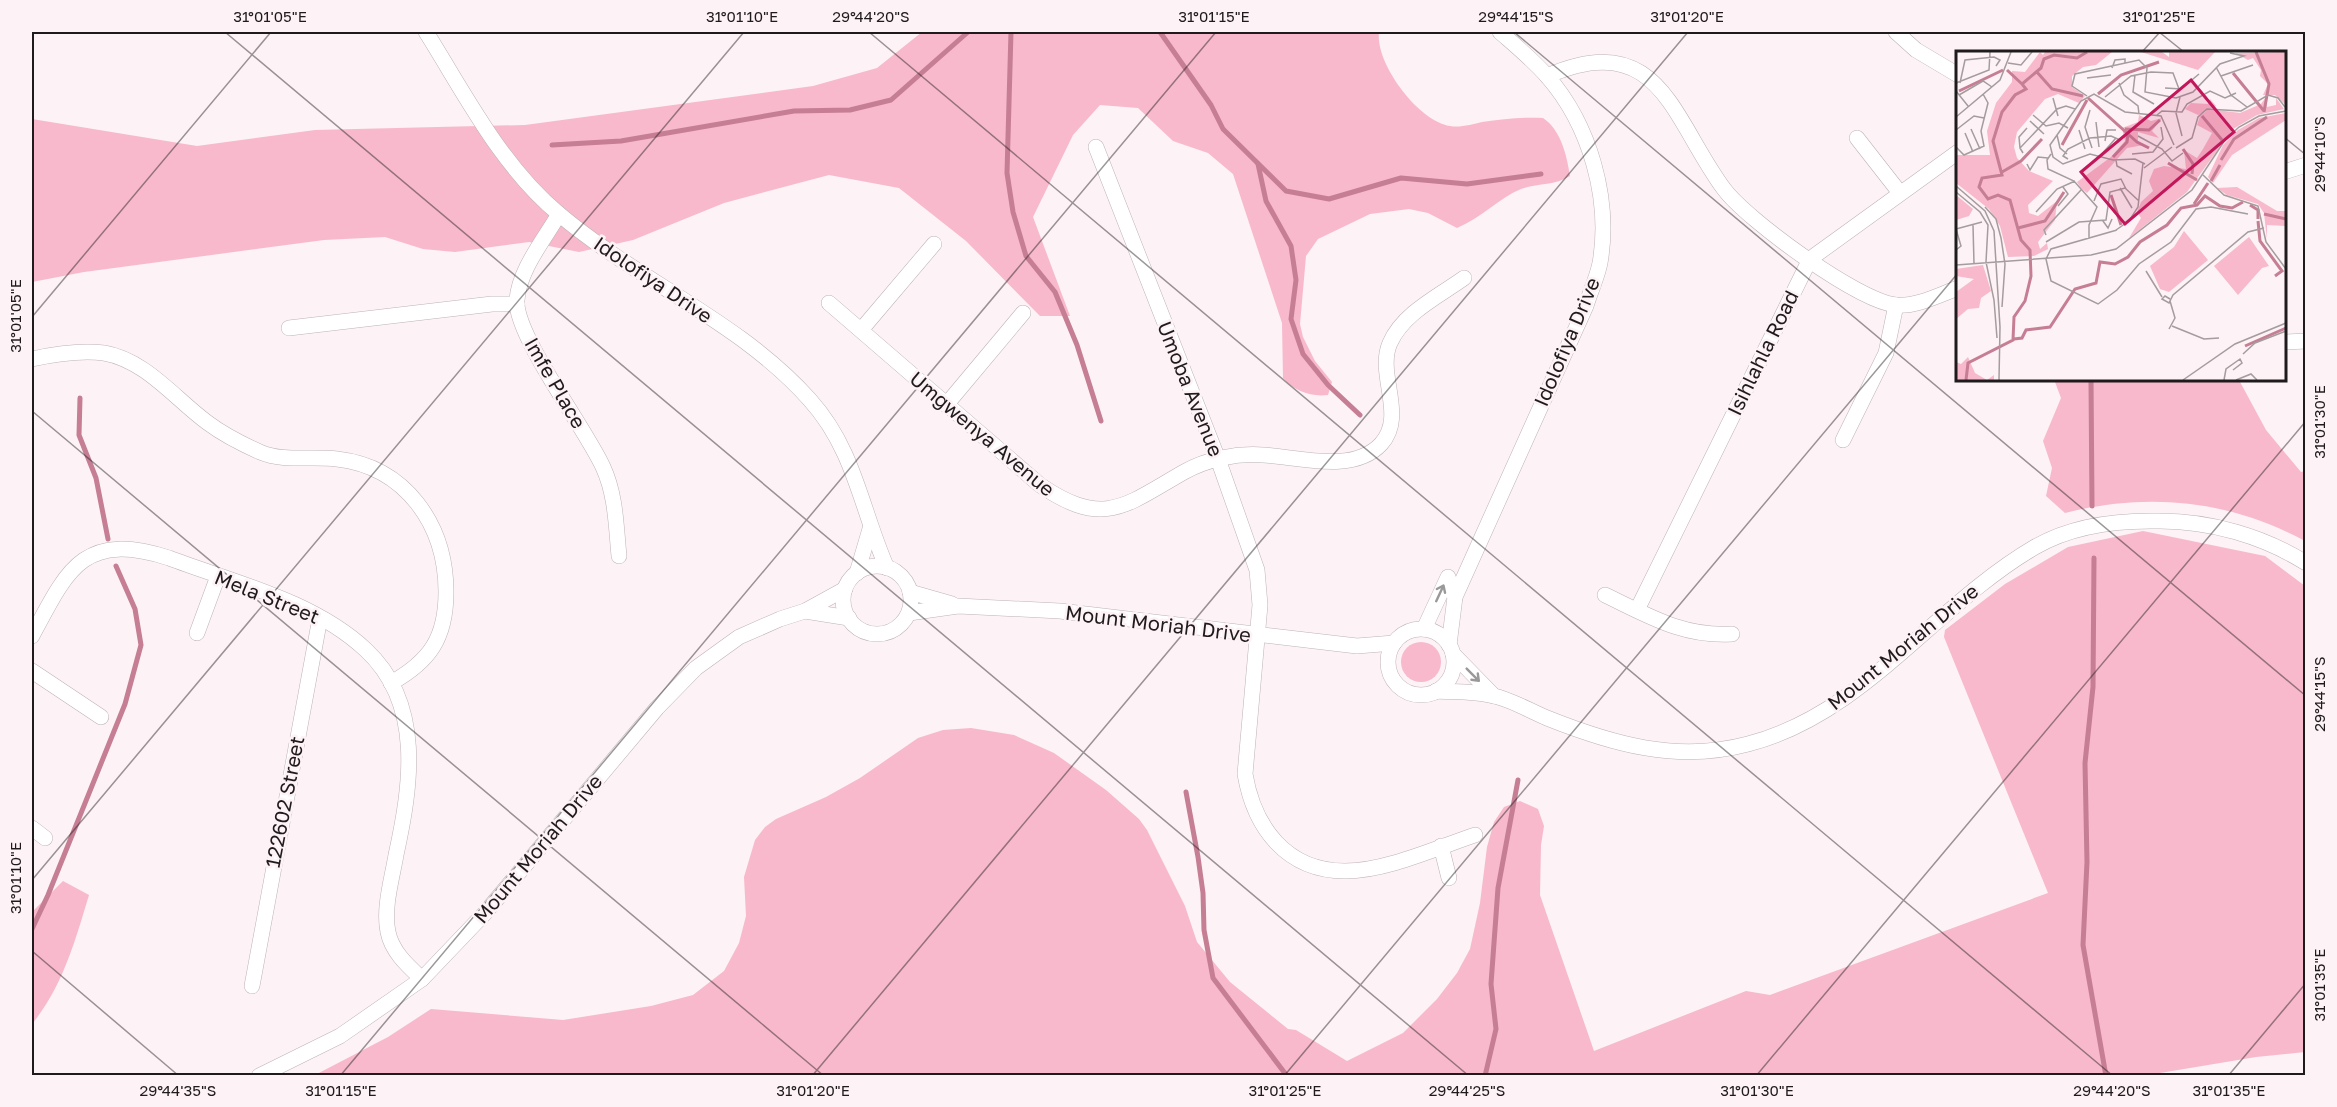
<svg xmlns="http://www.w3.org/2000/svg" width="2337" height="1107" viewBox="0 0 2337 1107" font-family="'Golos Text',sans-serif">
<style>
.green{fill:#f7b9cb}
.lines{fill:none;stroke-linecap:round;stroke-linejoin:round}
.stream{stroke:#c57e94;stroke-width:5}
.street-casing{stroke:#bdb3b6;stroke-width:16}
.street{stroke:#fff;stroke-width:15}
.oneway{stroke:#9a9899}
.ticks{fill:none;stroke:#1f1b1c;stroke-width:1.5;stroke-opacity:0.45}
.labels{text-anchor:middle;stroke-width:5;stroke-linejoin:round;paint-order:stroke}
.street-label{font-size:20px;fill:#1f1b1c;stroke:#fdf2f5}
.inset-river{fill:none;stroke:#c57e94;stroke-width:3}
.inset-road{fill:none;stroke:#a49c9e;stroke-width:1.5}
.view{fill:#c2185b;fill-opacity:0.15;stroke:#c2185b;stroke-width:3}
.inset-edge{fill:none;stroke:#1f1b1c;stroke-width:3}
.neatline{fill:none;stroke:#1f1b1c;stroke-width:2}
.ticks-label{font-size:15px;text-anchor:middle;fill:#1f1b1c}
</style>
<rect width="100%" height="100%" fill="#fdf2f5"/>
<!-- green -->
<g class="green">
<path d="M922,32H1379C1375,63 1418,121 1450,126C1460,128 1473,124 1482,122C1503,119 1522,117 1543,118C1561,130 1567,156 1570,176C1554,186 1537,183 1521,189C1499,198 1481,218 1457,228L1428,213L1409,209L1370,214L1318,239L1306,256L1300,324L1303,337L1315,361L1332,382L1328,395C1310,397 1295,391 1283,378L1282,323L1233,174L1208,153L1173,141L1138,108L1100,105L1073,135L1033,217L1070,316H1040L966,241L899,188L829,175L724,203L633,240L579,252L529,242L455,252L423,249L385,237L324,240L84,272L32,282V119L197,146L315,130L525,125L813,86L877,68Z"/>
<path d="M2050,380H2239L2266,430L2301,472L2305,471V541C2229,500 2148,492 2065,513L2046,496L2052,468L2043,441L2061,398L2055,382Z"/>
<path d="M2143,531L2265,556L2305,586V1052L2256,1057L2142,1076L315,1075L388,1037L431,1009L563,1020L651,1006L693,995L724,971L739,943L746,916L744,877L755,840L765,827L776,819L826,797L860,778L918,738L943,730L971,728L1014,735L1054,753L1106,790L1139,819L1147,830L1185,906L1197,942L1230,982L1288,1029L1296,1030L1347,1061L1403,1033L1437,999L1457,973L1470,949L1480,903L1487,847L1494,822L1504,807L1520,801L1538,809L1544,826L1541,845L1540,895L1594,1051L1746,991L1770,995L2048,893L1944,637L1945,630L2005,584L2068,547Z"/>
<circle cx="1421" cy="662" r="20"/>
<path d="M63,881L89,895C75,941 63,986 32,1024V912Z"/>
</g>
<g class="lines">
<!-- stream -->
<g class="stream">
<path d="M1011,32L1007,173L1013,212L1026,256L1055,292L1077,345L1101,421"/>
<path d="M1160,32L1211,105L1223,129L1286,191L1329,199L1401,178L1467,184L1541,174"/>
<path d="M552,145L621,141L794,111L850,110L891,100L968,32"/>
<path d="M1258,164L1266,201L1291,246L1296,280L1291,319L1303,354L1328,385L1360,415"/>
<path d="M2091,380L2092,506"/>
<path d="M80,398L79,435L96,478L108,539"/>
<path d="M2094,558L2093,687L2085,763L2087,862L2083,945L2106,1076"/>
<path d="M1186,792L1198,857L1203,893L1204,930L1213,978L1287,1076"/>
<path d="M32,929L48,895L125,704L141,645L135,609L116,566"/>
<path d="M1485,1076L1496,1029L1491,984L1498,888L1518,780"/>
</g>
<defs>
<g id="street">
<path d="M426,32C465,94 501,166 559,214C638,281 741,322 810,400C855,450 861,509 887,568"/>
<path d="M1896,32L1916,50L1958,75"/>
<path d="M1547,76C1660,27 1672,119 1724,189C1747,220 1858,301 1896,305C1916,307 1939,295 1958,288"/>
<path d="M1857,138L1900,193"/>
<path d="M1096,147L1218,459L1257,570L1260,605L1245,774C1254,827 1286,871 1345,871C1386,871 1436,848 1475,835"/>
<path d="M2284,172L2306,165"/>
<path d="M559,214C544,240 519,270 517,300C514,334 586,429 603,467C616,495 616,526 619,556"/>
<path d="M829,303L1040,485C1104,529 1126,505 1184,472C1207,459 1237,453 1263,455C1299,457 1353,474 1381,444C1407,416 1376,374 1390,343C1403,313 1439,296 1464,278"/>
<path d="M289,328L492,304H517"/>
<path d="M861,330L934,244"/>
<path d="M2284,342L2306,341"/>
<path d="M32,359C55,354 80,350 104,353C146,360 176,400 208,423C224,435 242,444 260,452C282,462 313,456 337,459C406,467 446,525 446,592C446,638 430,661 391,683"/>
<path d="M946,405L1023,313"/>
<path d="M1843,440L1886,353L1896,305"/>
<circle cx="877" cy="600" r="34"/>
<path d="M857,573L870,529"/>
<path d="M910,592L952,604"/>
<path d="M1605,595C1649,616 1683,637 1732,634"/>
<path d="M1637,610L1810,259L1958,152"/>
<path d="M805,611L849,618"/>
<path d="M909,613L958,606L1060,611L1357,646L1394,643"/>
<path d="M1424,629L1448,577L1455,597"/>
<circle cx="1421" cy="662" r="33"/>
<path d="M197,633L218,576"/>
<path d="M32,636C68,568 84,531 169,558C235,583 314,601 366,650C424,704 411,786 396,855C392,879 383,908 388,932C392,952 408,966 422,979"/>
<path d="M1449,645L1455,597L1586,306C1590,292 1597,278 1600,263C1611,199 1590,125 1547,76C1533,60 1516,46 1500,32"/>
<path d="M1453,654L1494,696"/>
<path d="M32,671L101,717"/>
<path d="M1436,691C1455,692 1476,691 1494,696C1512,700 1530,711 1547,718C1612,744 1677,763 1748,744C1864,714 1934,606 2035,547C2071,526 2118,520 2160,521C2210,521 2263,536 2306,563"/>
<path d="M32,828L45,838"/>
<path d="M1441,846L1449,878"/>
<path d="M252,986L320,618"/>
<path d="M259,1076L340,1036L422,979L485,913L657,708L696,668L739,637L780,619L805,611L845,589"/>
</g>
</defs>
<!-- street casing -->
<use href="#street" class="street-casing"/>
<!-- street -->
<use href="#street" class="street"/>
</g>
<!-- one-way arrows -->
<defs><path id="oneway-shaft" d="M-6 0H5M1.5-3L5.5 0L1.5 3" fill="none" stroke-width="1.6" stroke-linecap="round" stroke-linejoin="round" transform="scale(1.5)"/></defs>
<g class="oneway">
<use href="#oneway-shaft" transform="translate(1440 593) rotate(-65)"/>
<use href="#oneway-shaft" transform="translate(1473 675) rotate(45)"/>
</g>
<!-- ticks -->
<path class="ticks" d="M225,32L1469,1076M869,32L2113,1076M1514,32L2306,696M2159,32L2184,52M2142,52L2160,32M2284,137L2306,155M32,317L271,32M32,411L824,1076M32,880L744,32M32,951L179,1076M340,1076L1216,32M812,1076L1688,32M1284,1076L1958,273M1756,1076L2306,421M2228,1076L2306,983"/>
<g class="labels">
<!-- street labels -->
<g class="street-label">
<text transform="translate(653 280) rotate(34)" y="7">Idolofiya Drive</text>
<text transform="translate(1567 342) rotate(-67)" y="7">Idolofiya Drive</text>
<text transform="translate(1763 353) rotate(-64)" y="7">Isihlahla Road</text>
<text transform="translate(555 383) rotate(60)" y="7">Imfe Place</text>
<text transform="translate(1190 389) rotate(68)" y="7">Umoba Avenue</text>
<text transform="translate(982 434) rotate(40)" y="7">Umgwenya Avenue</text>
<text transform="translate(267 597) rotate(22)" y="7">Mela Street</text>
<text transform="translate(1158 624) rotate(7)" y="7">Mount Moriah Drive</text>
<text transform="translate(1903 647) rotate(-39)" y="7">Mount Moriah Drive</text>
<text transform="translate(285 802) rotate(-79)" y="7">122602 Street</text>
<text transform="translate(538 849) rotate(-50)" y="7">Mount Moriah Drive</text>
</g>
</g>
<!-- overview -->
<g transform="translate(1956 51)">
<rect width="330" height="330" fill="#fdf2f5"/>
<path d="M84,1L87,4L89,1H156L140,14L127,16L116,25V36L129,45L123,52L102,43L89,48L61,81L58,96L61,107L73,120L97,130L72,154L73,162L82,165L101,150L99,169L82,191L84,198L91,192L92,198L78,205L52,206L44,175L33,158L0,132V104H34L31,80L40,52L56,31V20L69,21ZM185,1H206L213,6V1H259L242,19ZM330,1V54L319,44H307L312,33L304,25L305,19L297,7L292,9L279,2ZM310,46L311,56L320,54V47L328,58L301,64L277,78L231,141L173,187L185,167L181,161L185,151L197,140L193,130L198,118L208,115L230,118L228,99L241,107L247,98L256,82L241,74L244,65L253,58L284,62L305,53ZM254,48L260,55L242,64L229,58L235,52L252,53ZM330,62V69L276,104L257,132L252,126L267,94L282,79L303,67ZM183,64L195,70L206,67L196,80L203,87L182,81V90L188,94L171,97L131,142L125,137L121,131L155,106L169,90L166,77L182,71ZM281,136L321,160H330V175L311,174V188L308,162L302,153L271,144L261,137ZM0,144L17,158L13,165L0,169ZM228,180L252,209L213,241L204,238L194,215L218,196ZM293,186L313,215L306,217L282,244L258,215ZM27,214L35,240L25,247L23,257L12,258L0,268V241L18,228L0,225V218ZM12,306L19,322L31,329L38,324V329H0V311L5,313Z" fill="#f7b9cb"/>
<path class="inset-river" d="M300,1L313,33L308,61M51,19L66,33M80,20L96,38L127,45M277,22L308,60M3,40L47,19M142,43L165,24L203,11M132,47L181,91L193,97M246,65L266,89M169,78L193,79L204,69M106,94L131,49M227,98L237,113L236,123M157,106L171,91L172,83M265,109L278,88L311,66M212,112L241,129M46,121L65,110L86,88M255,130L264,114M155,144L165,174M238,153L252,132M294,154L302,159V168M308,163L330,168M302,170L304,190L326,220L319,225M62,177L89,170L108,141M58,288L66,287L70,279L94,276L119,238L140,232L144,211L159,213L172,206L184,191L211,174L225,157L241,154L249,145L264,155L276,157L287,151M289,295L330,277M10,329L12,312L57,289L58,266L69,250L75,225L74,199L65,189L54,149L42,144L32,148L23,136L26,127L46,124L37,90L46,61L59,44L70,38L66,33L85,17L88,8L98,4L121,7L131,1"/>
<path class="inset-road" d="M52,12L65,14L76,1M260,16L275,44L291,56M156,17L159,9L169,8V13M179,24L177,41L198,53M265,25L297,14M131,27L155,24M0,32L33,19L34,1M4,32L9,9L38,6L44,9L40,15M163,32L168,44L182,55L183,63M209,37L225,38L243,23M0,40L12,55M3,44L27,30L36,36M131,45L116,35L119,23L183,9L191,17L189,41L220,47L237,41L264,13L288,5L274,2M149,46L175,25L195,21L217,22L223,38M224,46L220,62L226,85M97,47L102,65M134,59L129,76L136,97M77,64L90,75L103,72L112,77M201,64L206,60L226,61L231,53L254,40L269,47L280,42M0,66L44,29L55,1M74,70L88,83M140,71L143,96M15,78L24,98M0,79L18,65L28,67M123,79L129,98M9,82L17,101M101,84L104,97L111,103M182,85L206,98L216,110L227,102M149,90L151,79H160M0,96L8,104L28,95L25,80L32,52L27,43M64,97L63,86L71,77M220,97L236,87L242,66L251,58L285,60L312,44L322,47L329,56M67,102L64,97L101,58L110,55L119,58M95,103L91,109L92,118L118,130L141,156L133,174V188M176,103L197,101L207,88L205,76M144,105L160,87M112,108L107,105L112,98L134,87L155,85L164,89M160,109L161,115L176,123M71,113L74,119L82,106L92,107M189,113L179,108L157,109L134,103L107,113L97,106L94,94L125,50L138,43L169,61L205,65L218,94M188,117L216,96M247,124L268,144L302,155L310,191L330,218M0,135L29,160L38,180L44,276L43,329M164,137L176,157M0,141L24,161L32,174L30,211L38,249L41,287M138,150L145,133L165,128L170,138M102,155L112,143L107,136M29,156L40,168L45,187L49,213L46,256M80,161L101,138L119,130M147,170L152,177L156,168M17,174L18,213M0,178L26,171M160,179L173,170L182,156L187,112M161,179L95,198L90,208L95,230L142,253L161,239L183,213L215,191L240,158L255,156L292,163M90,184L88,179L125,139M90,191L123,171L150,169L154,141L169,137L183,150M0,199L5,195L0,178M0,214L135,204L160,198L236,139L269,89L283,76L303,65L330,60M190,220L206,246M214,248L209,245L206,248L213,252L217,244L292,181L308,177M216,275L248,288L263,287M213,278L219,267L214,250M287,303L299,292L330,280M227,329L279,293L330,272M268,329L270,318L284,308L286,312L277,319M280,329L295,323L301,329"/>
<path class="view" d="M235,29L278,81L169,173L125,121Z"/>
<rect width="330" height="330" class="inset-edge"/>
</g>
<!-- border -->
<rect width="2337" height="1107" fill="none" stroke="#fdf2f5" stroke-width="66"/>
<rect x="33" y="33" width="2271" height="1041" class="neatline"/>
<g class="ticks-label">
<text x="270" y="22">31°01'05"E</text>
<text x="742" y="22">31°01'10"E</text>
<text x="871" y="22">29°44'20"S</text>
<text x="1214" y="22">31°01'15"E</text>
<text x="1516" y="22">29°44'15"S</text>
<text x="1687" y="22">31°01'20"E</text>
<text x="2159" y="22">31°01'25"E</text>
<text transform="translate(2320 154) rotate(-90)" y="5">29°44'10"S</text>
<text transform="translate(16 316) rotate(-90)" y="5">31°01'05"E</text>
<text transform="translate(2320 422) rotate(-90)" y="5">31°01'30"E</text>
<text transform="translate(2320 694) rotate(-90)" y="5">29°44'15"S</text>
<text transform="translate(16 878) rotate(-90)" y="5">31°01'10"E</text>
<text transform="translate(2320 985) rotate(-90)" y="5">31°01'35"E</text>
<text x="178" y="1096">29°44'35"S</text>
<text x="341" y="1096">31°01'15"E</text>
<text x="813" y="1096">31°01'20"E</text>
<text x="1285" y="1096">31°01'25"E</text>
<text x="1467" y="1096">29°44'25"S</text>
<text x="1757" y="1096">31°01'30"E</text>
<text x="2112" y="1096">29°44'20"S</text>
<text x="2229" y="1096">31°01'35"E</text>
</g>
</svg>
